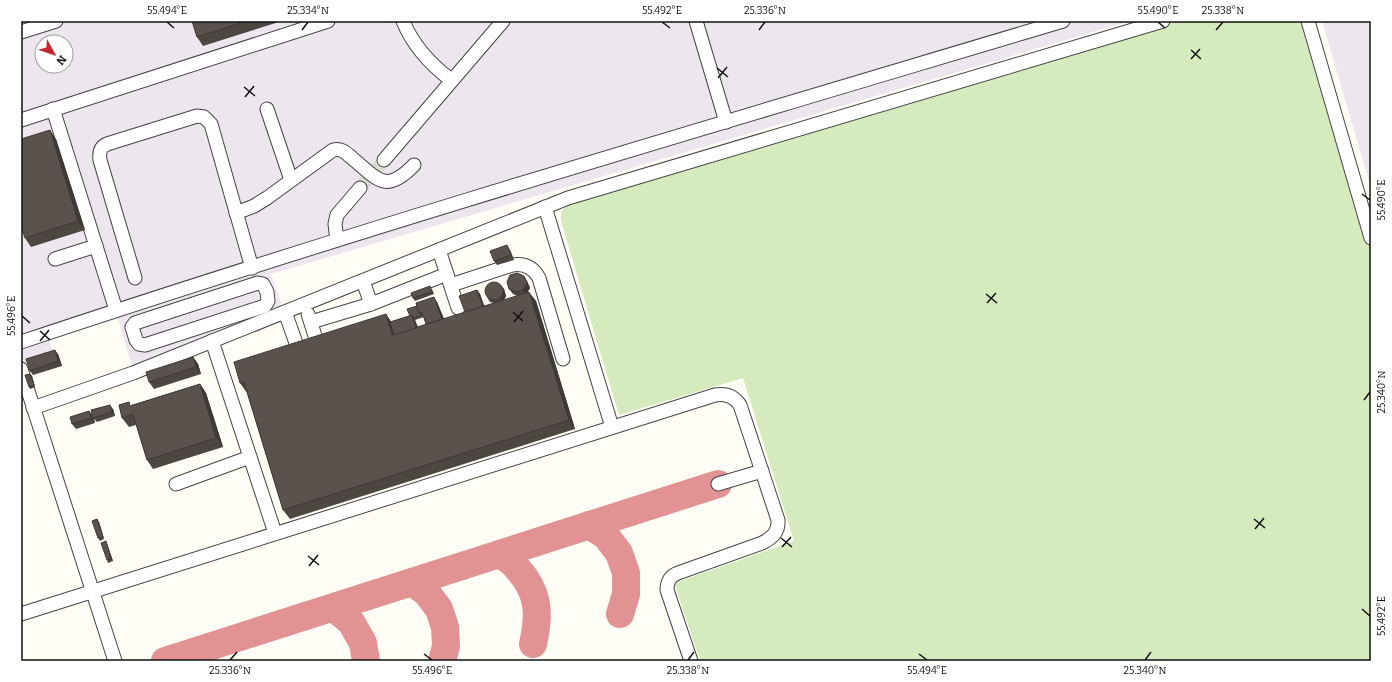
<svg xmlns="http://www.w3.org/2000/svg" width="1392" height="682" viewBox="0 0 1392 682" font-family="Bitter,serif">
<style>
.industrial{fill:#eee6ef;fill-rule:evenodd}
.green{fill:#d5ebbd}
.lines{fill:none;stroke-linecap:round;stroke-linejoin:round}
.taxiway{stroke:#e29292;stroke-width:28}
.minor-tunnel{stroke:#dbdad3;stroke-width:13;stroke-dasharray:13 6;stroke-linecap:butt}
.minor-casing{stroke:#444;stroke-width:15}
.minor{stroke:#fff;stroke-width:13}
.wall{fill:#4d4742;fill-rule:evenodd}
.shaded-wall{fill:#3f3936}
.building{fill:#5a524d;stroke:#3f3936}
.ticks{fill:none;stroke:#111;stroke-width:1.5}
.neatline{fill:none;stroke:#111;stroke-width:1.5}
.ticks-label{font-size:10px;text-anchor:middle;fill:#111}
</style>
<rect width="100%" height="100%" fill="#fffdf5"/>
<!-- industrial -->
<g class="industrial">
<path d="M21,21H1131L271,274L283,308L132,366L118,319L49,339L54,355L21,366ZM42,42H66V66H42Z"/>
<path d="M1322,21H1371V188Z"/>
</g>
<!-- green -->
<path class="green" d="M1177,21H1304L1371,249V661H700L674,583L794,541L743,378L619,415L561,221C560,211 564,205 574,201Z"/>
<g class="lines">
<!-- taxiway -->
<g class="taxiway">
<path d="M589,525L606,536L619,553L626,573V594L620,614"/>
<path d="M500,554C506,558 513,562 517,568C539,592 540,613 533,644"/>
<path d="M412,582L427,593L439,609L445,627L446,646L442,661"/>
<path d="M334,608L351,622L363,643L366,661"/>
<path d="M165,661L718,484"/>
</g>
<!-- minor-tunnel -->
<path class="minor-tunnel" d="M360,188L384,160"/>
<defs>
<g id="minor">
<path d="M403,21C413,46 430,64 451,80"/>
<path d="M696,21L726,122"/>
<path d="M1308,21L1371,238"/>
<path d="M21,32L56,21"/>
<path d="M53,109L116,310"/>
<path d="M267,109L291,180"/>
<path d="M21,120L328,21"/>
<path d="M384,160L503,21"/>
<path d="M545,207L612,427"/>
<path d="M236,213L254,206L267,198L333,150C342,148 346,153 352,158C378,180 386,194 414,165"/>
<path d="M337,240L335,224L337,215L360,188"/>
<path d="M439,250L458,308"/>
<path d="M55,259L96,246"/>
<path d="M135,278L100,160C99,152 100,147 107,144L197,116L204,117L211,124L252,268"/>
<path d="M363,281L371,304"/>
<path d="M258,283L263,284L267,292L268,301L265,306L145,345L139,344L136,340L132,327L135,323Z"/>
<path d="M451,285L512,265C524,263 533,267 539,278L563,359"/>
<path d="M285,312L296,343"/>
<path d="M308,314L316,339"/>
<path d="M311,322L371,304L447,274"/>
<path d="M212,341L275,533"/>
<path d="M21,342C366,227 715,125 1063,21"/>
<path d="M21,369L115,661"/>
<path d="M33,408L133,373L568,198L1163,21"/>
<path d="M176,484L250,457"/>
<path d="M718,484L762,471"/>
<path d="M21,614L715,395C726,393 734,396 740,405L778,520C779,532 772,538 762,543L678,573C670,576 667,581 667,590L691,661"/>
</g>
</defs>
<!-- minor casing -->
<use href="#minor" class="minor-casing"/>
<!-- minor -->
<use href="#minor" class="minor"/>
</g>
<!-- wall -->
<g class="wall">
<path d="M192,21H282L203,46L197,37Z"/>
<path d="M56,139L85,230L31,247L25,238Z"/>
<path d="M510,250L514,260L497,265L494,261Z"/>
<path d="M527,281L530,288L527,293L536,301L575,429L290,519L283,510L247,393L240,383L386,314L391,322L410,316L437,302L444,319L465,312L477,290L480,294L484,306L494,303L490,302L487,297L500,285L504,289L506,296L504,300L517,296L513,294L509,289ZM424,317L426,325L418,327L415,320Z"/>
<path d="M432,289L434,294L415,301L413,298Z"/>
<path d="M58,354L62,366L33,375L30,371Z"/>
<path d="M193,357L198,364L201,374L154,389L149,382Z"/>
<path d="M30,374L32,376L35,387L30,389L29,387Z"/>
<path d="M200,384L206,393L223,447L153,469L147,460L136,425L129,427L122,418L132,405Z"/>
<path d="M113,409L115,416L97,422L93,418Z"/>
<path d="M89,411L93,416L95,423L76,429L72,424Z"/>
<path d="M99,522L104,539L100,541L98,538Z"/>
<path d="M107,544L113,561L108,563L107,560Z"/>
</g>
<!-- shaded-wall -->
<g class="shaded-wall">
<path d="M50,130L56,139L85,230L78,221Z"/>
<path d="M507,245L510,250L514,260L511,255Z"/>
<path d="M524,276L527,281L530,288L526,294L523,290Z"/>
<path d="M500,285L504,289L506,296L503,302L500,297Z"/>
<path d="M477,290L480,294L488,316L485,312Z"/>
<path d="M529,292L536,301L575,429L569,420Z"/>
<path d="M434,297L437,302L446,324L442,319Z"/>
<path d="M386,314L392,323L397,339L392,335Z"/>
<path d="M412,315L415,320L421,338L417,333Z"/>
<path d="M55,350L58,354L62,366L58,361Z"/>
<path d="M193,357L198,364L201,374L196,367Z"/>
<path d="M30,374L32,376L35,387L34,385Z"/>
<path d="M200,384L206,393L223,447L216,438Z"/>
<path d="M110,405L113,409L115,416L112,412Z"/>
<path d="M89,411L93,416L95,423L91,418Z"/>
<path d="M97,519L99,522L104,539L103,537Z"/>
<path d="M106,541L107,544L113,561L111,559Z"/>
</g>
<!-- building -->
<g class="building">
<path d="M192,21H247L197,37Z"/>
<path d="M50,130L78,221L25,238L21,226V139Z"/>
<path d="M507,245L511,255L494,261L490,251Z"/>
<path d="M517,273L524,276L527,283L523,290L516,292L509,289L507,282L510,275Z"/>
<circle cx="494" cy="291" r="9"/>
<path d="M430,286L432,292L413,298L411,293Z"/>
<path d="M477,290L483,307L465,312L459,296Z"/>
<path d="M529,292L569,420L283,510L244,382L240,383L234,362L386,314L392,335Z"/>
<path d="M434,297L442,319L426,324L422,312L419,313L416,303Z"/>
<path d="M417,306L419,313L421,315L414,318L412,315L410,316L407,309Z"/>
<path d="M412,315L416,328L394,335L390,322Z"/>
<path d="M55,350L58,361L30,371L26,359Z"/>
<path d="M193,357L196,367L149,382L146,372Z"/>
<path d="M30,374L34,385L29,387L25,375Z"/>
<path d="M200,384L216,438L147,460L133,414L122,418L119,405L129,402L130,406Z"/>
<path d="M110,405L112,412L93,418L91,410Z"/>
<path d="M89,411L91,418L72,424L70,417Z"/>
<path d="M97,519L103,537L98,538L92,521Z"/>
<path d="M106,541L111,559L107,560L101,543Z"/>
</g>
<!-- ticks -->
<path class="ticks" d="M167,22L174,28M662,22L670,28M1158,22L1165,28M302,30L308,22M759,30L765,22M1216,30L1223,22M1191,50L1201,59M1191,59L1200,49M717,68L728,77M718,78L727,67M244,87L255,96M245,97L254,86M1362,194L1370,200M986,294L997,303M987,303L996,293M513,312L523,321M22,316L30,323M514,322L523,311M40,331L50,340M40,341L49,330M1364,400L1370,392M1254,519L1265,528M1255,529L1264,518M781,538L792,547M782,547L791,537M308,556L319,565M309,566L318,555M1362,609L1370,616M424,654L432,660M919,654L927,660M230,660L237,652M688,660L694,652M1145,660L1151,652"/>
<!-- border -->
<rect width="1392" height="682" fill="none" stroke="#ffffff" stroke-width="44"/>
<!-- north arrow -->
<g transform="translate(54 54) rotate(130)"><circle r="19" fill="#ffffff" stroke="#a0a0a0"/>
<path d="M0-3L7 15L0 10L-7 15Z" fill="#c4262e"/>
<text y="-6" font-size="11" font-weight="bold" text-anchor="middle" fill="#111111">N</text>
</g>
<rect x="22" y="22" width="1348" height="638" class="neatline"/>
<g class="ticks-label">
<text x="167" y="14">55.494°E</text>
<text x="308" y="14">25.334°N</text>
<text x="662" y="14">55.492°E</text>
<text x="765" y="14">25.336°N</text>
<text x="1158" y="14">55.490°E</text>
<text x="1223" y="14">25.338°N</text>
<text transform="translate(1381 200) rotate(-90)" y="4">55.490°E</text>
<text transform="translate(11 316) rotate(-90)" y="4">55.496°E</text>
<text transform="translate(1381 392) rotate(-90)" y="4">25.340°N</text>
<text transform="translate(1381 616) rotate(-90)" y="4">55.492°E</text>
<text x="230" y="674">25.336°N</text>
<text x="432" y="674">55.496°E</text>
<text x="688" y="674">25.338°N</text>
<text x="927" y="674">55.494°E</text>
<text x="1145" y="674">25.340°N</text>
</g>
</svg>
